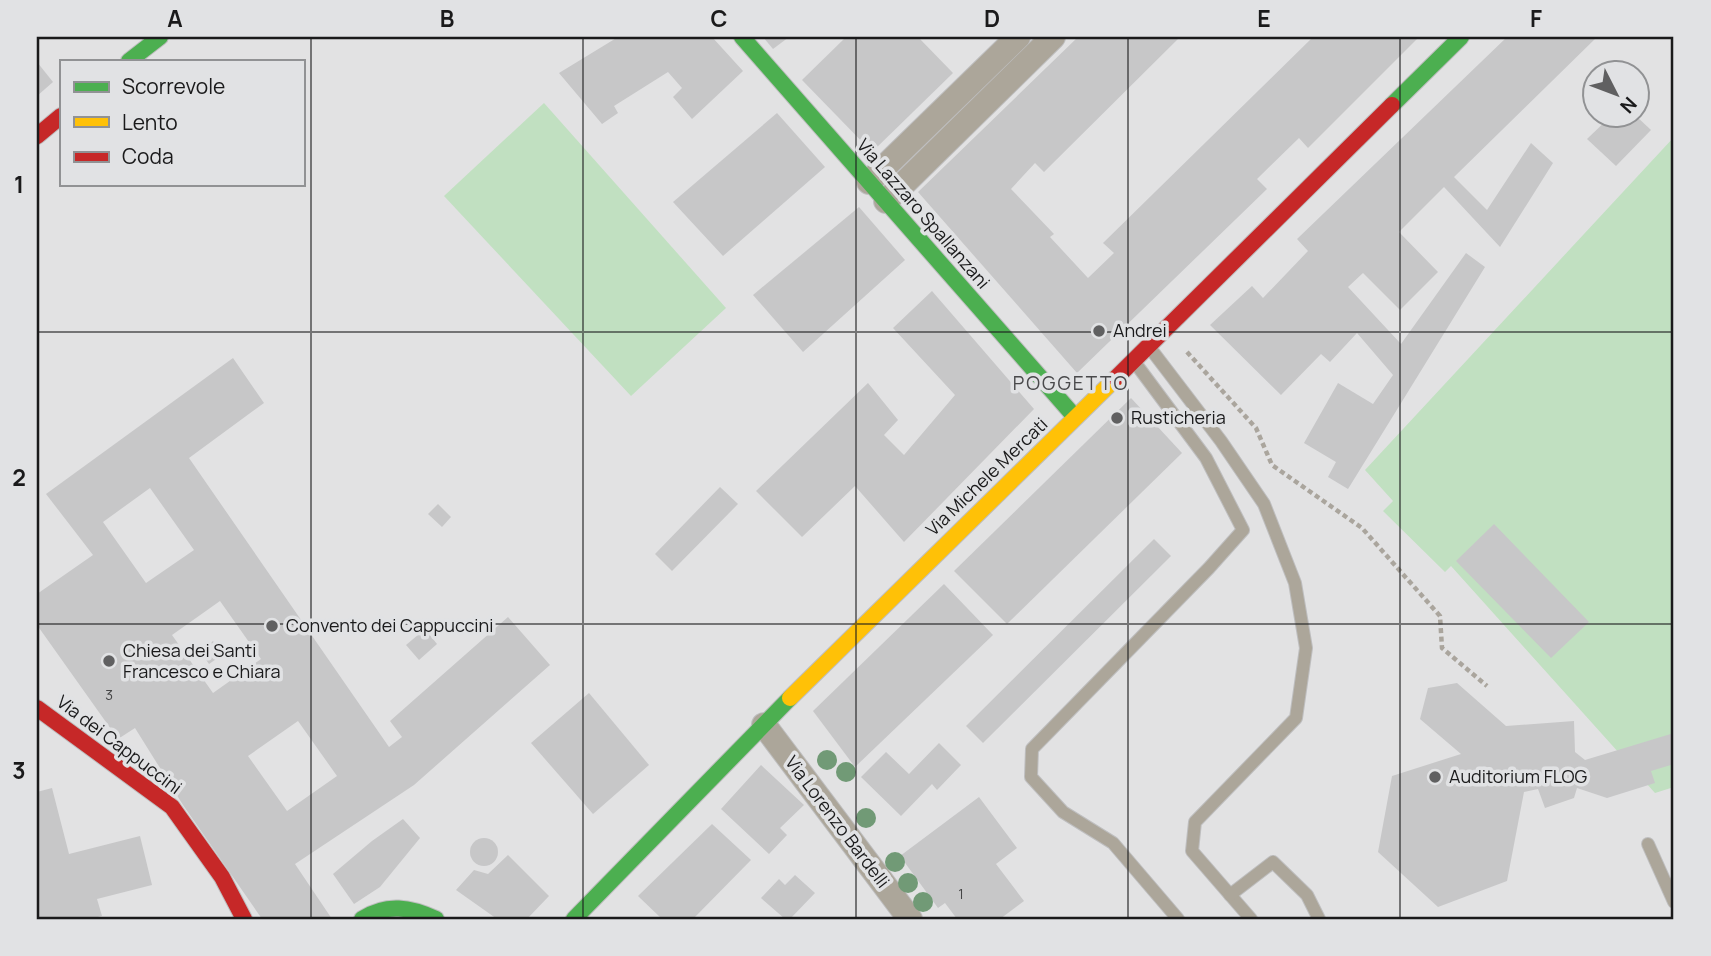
<svg xmlns="http://www.w3.org/2000/svg" width="1711" height="956" viewBox="0 0 1711 956" font-family="Manrope,sans-serif">
<style>
.green{fill:#c1e0c1}
.building{fill:#c7c7c8;fill-rule:evenodd}
.lines{fill:none;stroke-linecap:round;stroke-linejoin:round}
.lane-casing{stroke:#bebebf;stroke-width:14}
.street-casing{stroke:#bebebf;stroke-width:26}
.fast-casing{stroke:#bebebf;stroke-width:18}
.slow-casing{stroke:#bebebf;stroke-width:18}
.jam-casing{stroke:#bebebf;stroke-width:18}
.path{stroke:#aaa59d;stroke-width:4.5;stroke-dasharray:5 3.5;stroke-linecap:butt}
.lane{stroke:#aca69a;stroke-width:12}
.street{stroke:#aca69a;stroke-width:24}
.fast{stroke:#4caf50;stroke-width:16}
.slow{stroke:#ffc107;stroke-width:16}
.jam{stroke:#c62828;stroke-width:16}
.tree{fill:#719a76}
.grid{fill:none;stroke:#1a1a1b;stroke-width:2;stroke-opacity:0.55}
.poi-dot{fill:#606061;stroke:#e1e2e4;stroke-width:2.5}
.labels{text-anchor:middle;stroke-width:7;stroke-linejoin:round;paint-order:stroke}
.number-label{font-size:14px;fill:#454546}
.street-label{font-size:18px;fill:#1a1a1b;stroke:#e1e2e4}
.poi-label{font-size:18px;fill:#1a1a1b;stroke:#e1e2e4;text-anchor:start}
.neighbourhood-label{font-size:19px;letter-spacing:2px;fill:#49494b;stroke:#e1e2e4}
.neatline{fill:none;stroke:#1a1a1b;stroke-width:2.5}
.grid-label{font-size:23px;text-anchor:middle;font-weight:bold;fill:#1a1a1b}
</style>
<rect width="100%" height="100%" fill="#e2e2e3"/>
<!-- green -->
<g class="green">
<path d="M544,103L726,308L631,396L444,196Z"/>
<path d="M1674,137V787L1655,793L1451,566L1445,572L1383,511L1393,501L1365,470Z"/>
</g>
<!-- building -->
<g class="building">
<path d="M618,37H712L743,71L692,119L673,97L682,88L668,72L614,106L618,113L602,124L559,73Z"/>
<path d="M763,37H789L773,49Z"/>
<path d="M846,37H918L953,73L872,152L802,80Z"/>
<path d="M1078,37H1180L1044,172L1035,163L1011,189L1054,234L1050,237L1088,278L1114,253L1103,243L1313,37H1419L1308,148L1299,138L1257,179L1267,189L1077,373L918,192Z"/>
<path d="M1507,37H1597L1454,177L1487,210L1531,143L1553,163L1500,247L1444,187L1399,232L1438,272L1400,310L1363,273L1348,287L1401,344L1466,253L1485,267L1348,489L1328,477L1336,462L1304,443L1338,383L1373,404L1393,375L1357,333L1330,362L1321,354L1281,395L1210,325L1252,286L1263,298L1308,251L1297,239Z"/>
<path d="M37,62L53,82L37,96Z"/>
<path d="M777,113L825,167L723,256L673,202Z"/>
<path d="M1611,116H1636L1651,130L1616,166L1587,139Z"/>
<path d="M859,207L905,260L803,352L753,295Z"/>
<path d="M932,291L1034,409L904,542L855,486L802,537L756,491L868,383L898,420L884,435L904,455L955,395L893,328Z"/>
<path d="M233,358L264,403L189,458L389,747L402,737L390,721L508,617L550,665L414,785L295,864L332,919H262L183,805L135,728L118,739L37,625V594L93,555L46,494ZM150,488L194,550L146,583L103,522ZM220,601L261,659L213,693L172,635ZM298,721L337,776L287,811L248,756Z"/>
<path d="M1131,398L1182,453L1007,624L954,571Z"/>
<path d="M720,487L738,504L672,571L655,554Z"/>
<path d="M438,504L451,517L442,527L428,514Z"/>
<path d="M1494,524L1589,622L1551,658L1456,561Z"/>
<path d="M1154,539L1171,556L983,743L966,726Z"/>
<path d="M944,584L993,635L855,767L813,711Z"/>
<path d="M425,629L437,644L419,660L406,645Z"/>
<path d="M213,641L222,655L209,664L200,651Z"/>
<path d="M1457,683L1506,726L1574,721L1575,752L1585,760L1674,733V764L1651,771L1655,783L1607,798L1577,788L1574,798L1545,808L1538,789L1524,792L1507,881L1438,907L1378,852L1392,776L1461,754L1420,719L1428,688Z"/>
<path d="M589,693L649,765L593,814L531,743Z"/>
<path d="M939,743L961,765L937,790L932,784L901,816L861,777L886,752L909,774Z"/>
<path d="M761,765L804,805L780,828L787,835L769,854L721,809Z"/>
<path d="M52,788L69,854L140,836L152,885L97,899L102,916L89,919H38L37,792Z"/>
<path d="M979,797L1017,848L996,864L1024,901L1000,919H957L945,903L938,908L900,856Z"/>
<path d="M403,819L420,838L380,887L354,904L333,874L372,841Z"/>
<path d="M712,824L751,860L693,919H662L638,896Z"/>
<circle cx="484" cy="852" r="14"/>
<path d="M508,855L549,896L527,919H497L456,890L474,870L488,874Z"/>
<path d="M795,875L815,893L790,919H785L761,898L779,879L785,885Z"/>
</g>
<g class="lines">
<defs>
<g id="lane">
<path d="M1150,348L1221,441L1264,504L1295,583L1306,648L1296,718L1195,822L1192,851L1251,919"/>
<path d="M1136,364L1206,458L1243,530L1209,568L1032,749L1031,777L1063,812L1113,843L1178,919"/>
<path d="M1648,844L1674,902"/>
<path d="M1230,895L1273,862L1307,895L1319,919"/>
</g>
<g id="street">
<path d="M869,182L1018,37"/>
<path d="M886,201L1053,37"/>
<path d="M764,725L910,919"/>
</g>
<g id="fast">
<path d="M742,37L1075,417"/>
<path d="M129,61L160,37"/>
<path d="M1392,105L1461,37"/>
<path d="M362,919C387,903 410,907 436,919"/>
<path d="M574,919L790,698"/>
</g>
<path id="slow" d="M790,698L1116,378"/>
<g id="jam">
<path d="M37,136L61,116"/>
<path d="M1116,378L1392,105"/>
<path d="M37,708L172,807L222,877L244,919"/>
</g>
</defs>
<!-- lane casing -->
<use href="#lane" class="lane-casing"/>
<!-- street casing -->
<use href="#street" class="street-casing"/>
<!-- fast casing -->
<use href="#fast" class="fast-casing"/>
<!-- slow casing -->
<use href="#slow" class="slow-casing"/>
<!-- jam casing -->
<use href="#jam" class="jam-casing"/>
<!-- path -->
<path class="path" d="M1187,352L1256,428L1272,465L1362,528L1440,616L1442,648L1487,686"/>
<!-- lane -->
<use href="#lane" class="lane"/>
<!-- street -->
<use href="#street" class="street"/>
<!-- fast -->
<use href="#fast" class="fast"/>
<!-- slow -->
<use href="#slow" class="slow"/>
<!-- jam -->
<use href="#jam" class="jam"/>
</g>
<!-- trees -->
<g class="tree">
<circle cx="827" cy="760" r="10"/>
<circle cx="846" cy="772" r="10"/>
<circle cx="866" cy="818" r="10"/>
<circle cx="895" cy="862" r="10"/>
<circle cx="908" cy="883" r="10"/>
<circle cx="923" cy="902" r="10"/>
</g>
<!-- grid -->
<path class="grid" d="M311,37V919M583,37V919M856,37V919M1128,37V919M1400,37V919M37,332H1674M37,624H1674"/>
<!-- markers -->
<g class="poi-dot">
<circle cx="1099" cy="331" r="7"/>
<circle cx="1117" cy="418" r="7"/>
<circle cx="272" cy="626" r="7"/>
<circle cx="109" cy="661" r="7"/>
<circle cx="1435" cy="777" r="7"/>
</g>
<g class="labels">
<!-- number labels -->
<g class="number-label">
<text x="109" y="700">3</text>
<text x="961" y="899">1</text>
</g>
<!-- street labels -->
<g class="street-label">
<text transform="translate(923 214) rotate(49)" y="6">Via Lazzaro Spallanzani</text>
<text transform="translate(987 477) rotate(-44)" y="6">Via Michele Mercati</text>
<text transform="translate(119 745) rotate(37)" y="6">Via dei Cappuccini</text>
<text transform="translate(837 822) rotate(53)" y="6">Via Lorenzo Bardelli</text>
</g>
<!-- poi labels -->
<g class="poi-label">
<text x="1113" y="337">Andrei</text>
<text x="1131" y="424">Rusticheria</text>
<text x="286" y="632">Convento dei Cappuccini</text>
<text x="123" y="657">Chiesa dei Santi<tspan x="123" dy="21">Francesco e Chiara</tspan></text>
<text x="1449" y="783">Auditorium FLOG</text>
</g>
<!-- neighbourhood labels -->
<g class="neighbourhood-label">
<text x="1071" y="390">POGGETTO</text>
</g>
</g>
<!-- border -->
<rect width="1711" height="956" fill="none" stroke="#e1e2e4" stroke-width="77"/>
<!-- legend -->
<rect x="60" y="60" width="245" height="126" fill="#e1e2e4" stroke="#919294" stroke-width="2"/>
<rect x="74" y="82" width="35" height="10" fill="#4caf50" stroke="#919294" stroke-width="2"/>
<text x="122" y="94" font-size="21" fill="#1a1a1b">Scorrevole</text>
<rect x="74" y="117" width="35" height="10" fill="#ffc107" stroke="#919294" stroke-width="2"/>
<text x="122" y="130" font-size="21" fill="#1a1a1b">Lento</text>
<rect x="74" y="152" width="35" height="10" fill="#c62828" stroke="#919294" stroke-width="2"/>
<text x="122" y="164" font-size="21" fill="#1a1a1b">Coda</text>
<!-- north arrow -->
<g transform="translate(1616 94) rotate(132)"><circle r="33" fill="#e1e2e4" stroke="#919294" stroke-width="2"/>
<path d="M0-5L12 26L0 18L-12 26Z" fill="#606061"/>
<text y="-10" font-size="19" font-weight="bold" text-anchor="middle" fill="#1a1a1b">N</text>
</g>
<rect x="38" y="38" width="1634" height="880" class="neatline"/>
<g class="grid-label">
<text x="175" y="27">A</text>
<text x="447" y="27">B</text>
<text x="719" y="27">C</text>
<text x="992" y="27">D</text>
<text x="1264" y="27">E</text>
<text x="1536" y="27">F</text>
<text x="19" y="193">1</text>
<text x="19" y="486">2</text>
<text x="19" y="779">3</text>
</g>
</svg>
